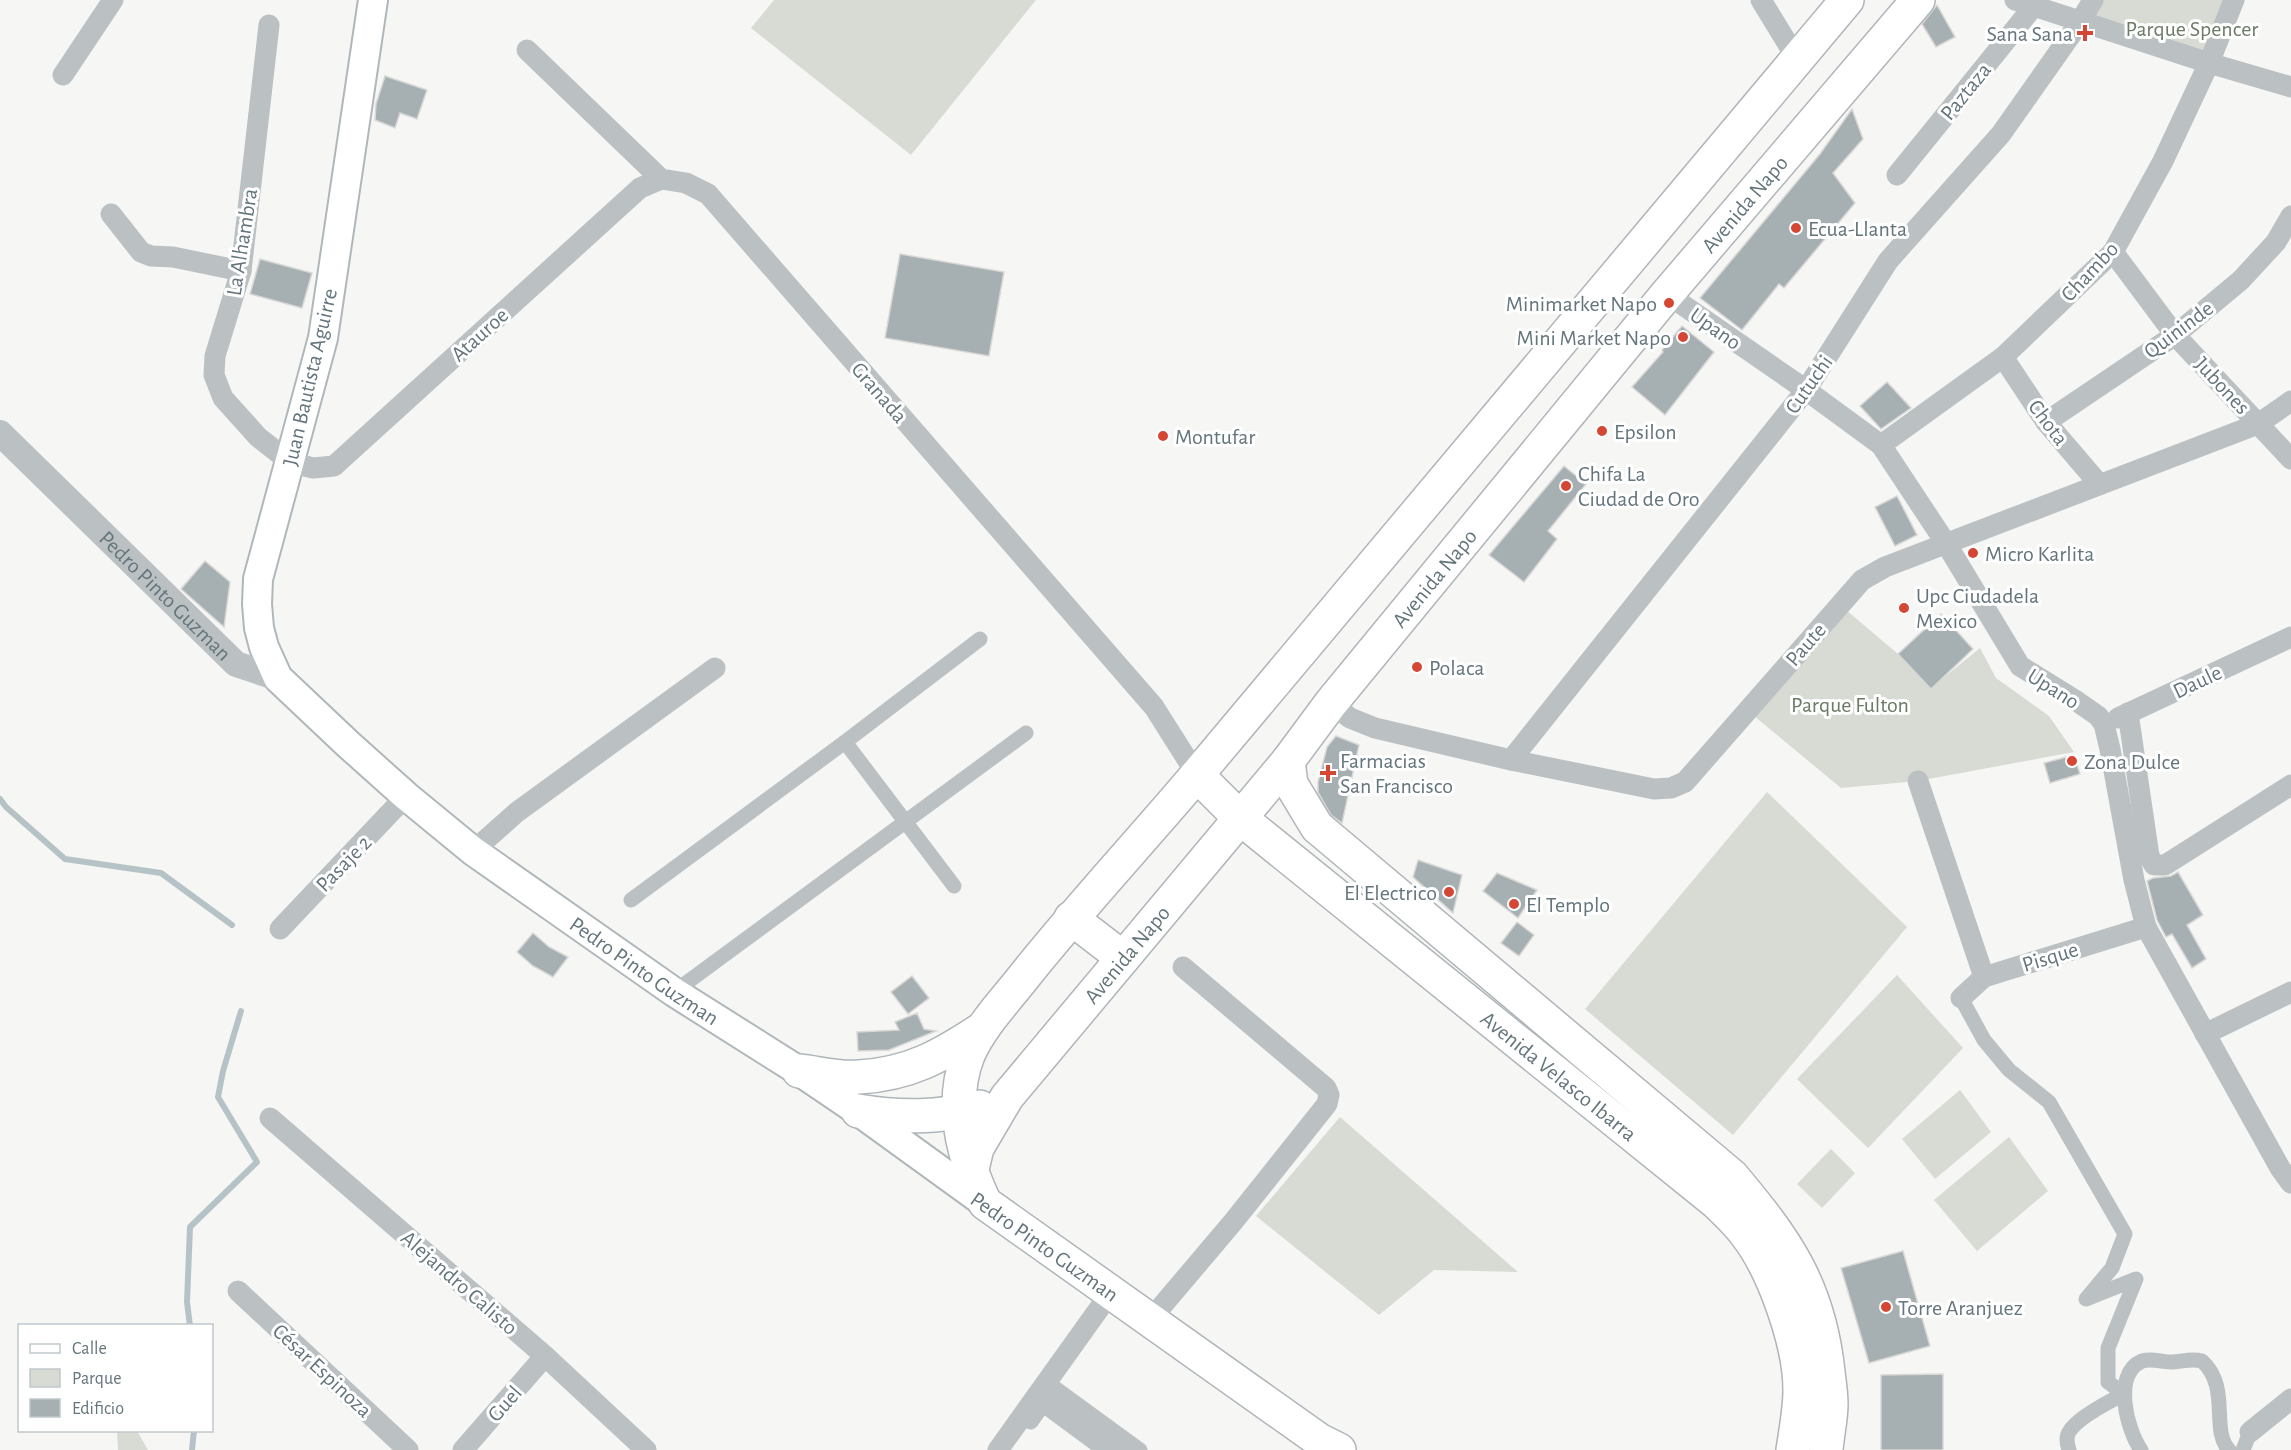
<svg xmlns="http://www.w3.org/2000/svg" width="2291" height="1450" viewBox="0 0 2291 1450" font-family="'Alegreya Sans',sans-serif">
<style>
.green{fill:#d7dbd3}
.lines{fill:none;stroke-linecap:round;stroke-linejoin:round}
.stream{stroke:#b6c3c6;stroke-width:6}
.building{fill:#a6afb2;stroke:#d8d8d6;stroke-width:1.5}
.secondary-casing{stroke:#b0b7ba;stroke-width:32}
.primary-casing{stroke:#afb5b8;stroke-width:36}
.pedestrian{stroke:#bbc1c3;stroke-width:15}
.minor{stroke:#bbc1c3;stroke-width:21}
.tertiary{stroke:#bbc1c3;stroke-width:26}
.secondary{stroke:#fff;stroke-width:28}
.primary{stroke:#fff;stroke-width:33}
.poi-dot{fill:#d54735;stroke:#fff;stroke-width:2}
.labels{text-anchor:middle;stroke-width:6;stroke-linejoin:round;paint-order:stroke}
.park-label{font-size:22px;fill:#6c7a66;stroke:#fff}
.poi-label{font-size:22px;fill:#64757c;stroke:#fff;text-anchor:start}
.street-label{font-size:22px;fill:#64757c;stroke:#fff}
</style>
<rect width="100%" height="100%" fill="#f6f6f4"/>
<!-- green -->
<g class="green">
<path d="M774,0H1036L911,155L751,28Z"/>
<path d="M2093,0H2234L2209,63L2080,22Z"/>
<path d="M1839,604L1898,654L1931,688L1980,648L1996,678L2049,716L2074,752L1918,781L1841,788L1747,710Z"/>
<path d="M1767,792L1907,927L1733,1135L1585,1009Z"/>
<path d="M1897,975L1963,1048L1868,1148L1797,1079Z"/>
<path d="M1960,1090L1991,1132L1935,1179L1902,1139Z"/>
<path d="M1340,1117L1518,1272L1434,1270L1379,1315L1256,1216Z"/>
<path d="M2009,1137L2048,1191L1977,1251L1934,1200Z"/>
<path d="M1831,1149L1855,1173L1822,1208L1797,1184Z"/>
<path d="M117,1431H137L148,1450H118Z"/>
</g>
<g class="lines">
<!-- stream -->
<g class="stream">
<path d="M0,799L6,807L65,859L161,873L232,925"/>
<path d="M190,1326L187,1302L190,1227L257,1162L218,1097L223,1071L241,1011"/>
<path d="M192,1450L194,1430"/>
</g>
</g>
<!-- building -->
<g class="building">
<path d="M1937,5L1955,37L1936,47L1922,24Z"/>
<path d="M385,76L427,90L417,119L400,113L395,128L375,120L376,104Z"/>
<path d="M1852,109L1863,139L1833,173L1855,203L1784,288L1779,284L1742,330L1700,298L1820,154Z"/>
<path d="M900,254L1004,272L989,356L885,338Z"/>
<path d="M260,259L312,273L302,308L250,294Z"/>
<path d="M1682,326L1714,352L1665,415L1632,387L1663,352L1662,350Z"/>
<path d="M1887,382L1911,408L1881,429L1860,406Z"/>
<path d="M1564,466L1586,484L1548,531L1557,539L1524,582L1489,555Z"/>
<path d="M1897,496L1917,535L1895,546L1875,507Z"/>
<path d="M205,561L230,582L224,627L181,589Z"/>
<path d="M1941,614L1973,649L1931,689L1898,654Z"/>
<path d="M1336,736L1359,745L1342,823L1331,815L1318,792V782L1327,747Z"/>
<path d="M2074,755L2080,774L2050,783L2044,763Z"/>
<path d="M1418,860L1462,875L1453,913L1413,877Z"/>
<path d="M2178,872L2203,915L2187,925L2206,959L2192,968L2172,934L2166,937L2157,920L2147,881L2153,878L2171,876Z"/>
<path d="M1497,873L1537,890L1518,918L1483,891Z"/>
<path d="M1517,922L1534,935L1519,956L1501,943Z"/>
<path d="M533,933L549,947L568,957L553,977L533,966L517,952Z"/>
<path d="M912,976L929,998L908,1014L891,992Z"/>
<path d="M917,1013L924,1029L936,1031L889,1050L858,1051L857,1032L899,1030L895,1022Z"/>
<path d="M1903,1251L1930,1346L1869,1363L1841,1268Z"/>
<path d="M1943,1374V1450H1881V1375Z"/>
</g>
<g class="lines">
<defs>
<g id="secondary">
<path id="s2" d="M373,0L323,338L258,579L257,604L259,628L264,647L278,678L349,745L406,796L473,851L674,992L799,1071L858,1111L985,1203"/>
</g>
<g id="primary">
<path d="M1288,761L1291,784L1317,827L1732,1176C1786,1240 1819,1286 1828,1372C1829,1382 1831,1393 1831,1404C1831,1419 1827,1435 1826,1450"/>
<path id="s3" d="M1197,775L1240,818L1717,1203C1727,1213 1738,1223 1746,1234C1774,1270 1800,1344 1800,1390C1800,1410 1796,1430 1793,1450"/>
<path d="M1071,918L1123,958"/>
<path d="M799,1071C818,1073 840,1079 859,1077C910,1074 941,1056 982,1029"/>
<path d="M858,1111C900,1118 938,1118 980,1107"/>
<path id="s4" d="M972,1169L977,1148L1007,1097L1288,761L1331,703L1667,294L1918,0"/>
<path d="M1339,1450L1319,1440L985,1203C963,1157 949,1104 968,1055C981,1025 1006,1000 1026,974C1082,904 1143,839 1201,770C1417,514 1632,257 1847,0"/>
</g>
</defs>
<!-- secondary casing -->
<use href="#secondary" class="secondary-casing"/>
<!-- primary casing -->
<use href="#primary" class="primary-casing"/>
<!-- pedestrian -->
<g class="pedestrian">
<path d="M845,742L954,886"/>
<path d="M631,900L845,742L980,639"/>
<path d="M674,992L1026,733"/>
<path d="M1961,998L1984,1040L2009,1070L2049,1102L2125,1234L2112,1268L2086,1299L2136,1279L2108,1348V1382L2124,1394"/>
<path d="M1055,1388L1140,1450"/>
<path d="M1031,1422L1043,1405L1104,1450"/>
<path d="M2069,1450C2067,1444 2066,1437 2069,1432C2077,1418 2110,1401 2124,1394"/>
<path d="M2141,1450C2127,1430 2112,1374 2142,1361C2152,1358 2161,1362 2170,1362C2182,1362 2190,1358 2202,1361C2231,1387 2210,1430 2229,1450"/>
<path d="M2243,1450L2250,1432"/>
</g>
<!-- minor -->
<g class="minor">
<path d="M1761,0L1797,59"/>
<path d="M2015,0L2209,63L2291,87"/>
<path d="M269,25L241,271L215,356L214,375L223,398L258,437L290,462L313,468L334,466L640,188L661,179"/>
<path d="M527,50L661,179L686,183L708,194L1154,707L1197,775"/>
<path d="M63,75L113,0"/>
<path d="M1897,175L2033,7"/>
<path d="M111,214L141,252L151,256L173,257L241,271"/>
<path d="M2113,252L2175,335L2291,459"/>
<path d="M1667,294L1806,390L1881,445L1947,545L2020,666L2078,702L2098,716L2104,724L2110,749L2134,880L2146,927L2280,1168L2291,1183"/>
<path d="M2003,357L2046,422L2099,484"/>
<path d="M2046,422L2175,335L2241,280L2276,242L2291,216"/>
<path d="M1881,445L2003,357L2113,252L2163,161L2209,63L2234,0"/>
<path d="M1331,703L1350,718L1375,728L1511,760L1654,789L1671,788L1685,782L1862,580L1885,567L2258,424L2291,401"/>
<path d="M2128,713L2149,856L2154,865H2165L2291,785"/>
<path d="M2118,718L2291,637"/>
<path d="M1511,760L1806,390L1888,261L2001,134L2080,22L2093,0"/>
<path d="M1918,781L1984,977"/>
<path d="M473,851L517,812L715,668"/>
<path d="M280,929L406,796"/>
<path d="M1961,998L1984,977L2146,927"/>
<path d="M2205,1034L2291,992"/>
<path d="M270,1118L545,1356L646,1450"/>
<path d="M238,1291L408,1450"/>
<path d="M1150,1320L1233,1222L1327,1104L1329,1095L1326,1088L1183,967"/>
<path d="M1041,1391L1122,1450"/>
<path d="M2250,1432L2291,1399"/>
<path d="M463,1450L545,1356"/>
<path d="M998,1450L1111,1292"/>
</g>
<!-- tertiary -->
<path class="tertiary" id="s1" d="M0,433L236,664L278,678"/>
<!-- secondary -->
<use href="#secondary" class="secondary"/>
<!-- primary -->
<use href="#primary" class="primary"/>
</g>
<!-- markers -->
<g class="poi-dot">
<path d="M2082 24h6v6h6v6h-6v6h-6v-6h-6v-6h6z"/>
<circle cx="1796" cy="228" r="6"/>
<circle cx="1669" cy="303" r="6"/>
<circle cx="1683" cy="337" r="6"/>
<circle cx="1602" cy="431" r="6"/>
<circle cx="1163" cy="436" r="6"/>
<circle cx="1566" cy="486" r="6"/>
<circle cx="1973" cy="553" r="6"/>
<circle cx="1904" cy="608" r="6"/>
<circle cx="1417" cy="667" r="6"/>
<circle cx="2072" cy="761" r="6"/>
<path d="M1325 764h6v6h6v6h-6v6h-6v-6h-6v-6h6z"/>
<circle cx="1449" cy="892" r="6"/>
<circle cx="1514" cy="904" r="6"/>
<circle cx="1886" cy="1307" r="6"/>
</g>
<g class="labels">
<!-- park labels -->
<g class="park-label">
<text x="2192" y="36">Parque Spencer</text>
<text x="1850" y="712">Parque Fulton</text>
</g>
<!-- poi labels -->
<g class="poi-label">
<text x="2073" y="41" text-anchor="end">Sana Sana</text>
<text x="1808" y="236">Ecua-Llanta</text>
<text x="1657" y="311" text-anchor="end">Minimarket Napo</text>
<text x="1671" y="345" text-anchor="end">Mini Market Napo</text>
<text x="1614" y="439">Epsilon</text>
<text x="1175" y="444">Montufar</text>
<text x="1578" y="481">Chifa La<tspan x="1578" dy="25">Ciudad de Oro</tspan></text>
<text x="1985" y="561">Micro Karlita</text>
<text x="1916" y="603">Upc Ciudadela<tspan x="1916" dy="25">Mexico</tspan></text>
<text x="1429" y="675">Polaca</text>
<text x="1340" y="768">Farmacias<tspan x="1340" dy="25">San Francisco</tspan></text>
<text x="2084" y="769">Zona Dulce</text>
<text x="1437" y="900" text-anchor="end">El Electrico</text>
<text x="1526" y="912">El Templo</text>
<text x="1898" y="1315">Torre Aranjuez</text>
</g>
<!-- street labels -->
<g class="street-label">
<text transform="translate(1965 91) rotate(-51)" y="8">Paztaza</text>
<text dy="8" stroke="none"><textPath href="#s4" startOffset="1239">Avenida Napo</textPath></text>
<text transform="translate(241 242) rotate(-81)" y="8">La Alhambra</text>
<text transform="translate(2089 271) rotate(-47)" y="8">Chambo</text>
<text transform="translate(1716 328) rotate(35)" y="8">Upano</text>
<text transform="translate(2178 329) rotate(-37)" y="8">Quininde</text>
<text transform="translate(479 334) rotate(-42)" y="8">Atauroe</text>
<text transform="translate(309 377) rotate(-77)" y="8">Juan Bautista Aguirre</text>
<text transform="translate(1808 384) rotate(-55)" y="8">Cutuchi</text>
<text transform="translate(2223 385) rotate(47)" y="8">Jubones</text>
<text transform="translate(880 392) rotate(49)" y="8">Granada</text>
<text transform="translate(2049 422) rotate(53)" y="8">Chota</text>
<text dy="8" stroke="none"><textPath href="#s4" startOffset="753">Avenida Napo</textPath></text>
<text dy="8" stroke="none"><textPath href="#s1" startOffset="232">Pedro Pinto Guzman</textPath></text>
<text transform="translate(1805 644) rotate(-49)" y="8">Paute</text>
<text transform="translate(2197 681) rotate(-25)" y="8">Daule</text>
<text transform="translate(2054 688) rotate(32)" y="8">Upano</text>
<text transform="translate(343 863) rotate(-46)" y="8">Pasaje 2</text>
<text dy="8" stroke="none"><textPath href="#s4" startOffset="267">Avenida Napo</textPath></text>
<text transform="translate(2050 956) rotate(-17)" y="8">Pisque</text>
<text dy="8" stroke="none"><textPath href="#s2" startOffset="1164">Pedro Pinto Guzman</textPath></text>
<text dy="8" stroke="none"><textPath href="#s3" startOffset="471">Avenida Velasco Ibarra</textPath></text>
<text transform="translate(1045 1246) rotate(35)" y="8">Pedro Pinto Guzman</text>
<text transform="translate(460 1282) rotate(41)" y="8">Alejandro Calisto</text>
<text transform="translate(323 1370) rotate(43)" y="8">César Espinoza</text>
<text transform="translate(504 1403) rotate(-49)" y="8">Guel</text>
</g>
</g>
<!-- legend -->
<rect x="18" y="1324" width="195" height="108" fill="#ffffff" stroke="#c1c8cb" stroke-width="1.5"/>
<rect x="30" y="1344" width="30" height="9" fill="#ffffff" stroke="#c1c8cb" stroke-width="1.5"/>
<text x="72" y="1354" font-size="18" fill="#64757c">Calle</text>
<rect x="30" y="1369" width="30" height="18" fill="#d7dbd3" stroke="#c1c8cb" stroke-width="1.5"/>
<text x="72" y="1384" font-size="18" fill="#64757c">Parque</text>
<rect x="30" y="1399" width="30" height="18" fill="#a6afb2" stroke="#c1c8cb" stroke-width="1.5"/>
<text x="72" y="1414" font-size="18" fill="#64757c">Edificio</text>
</svg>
